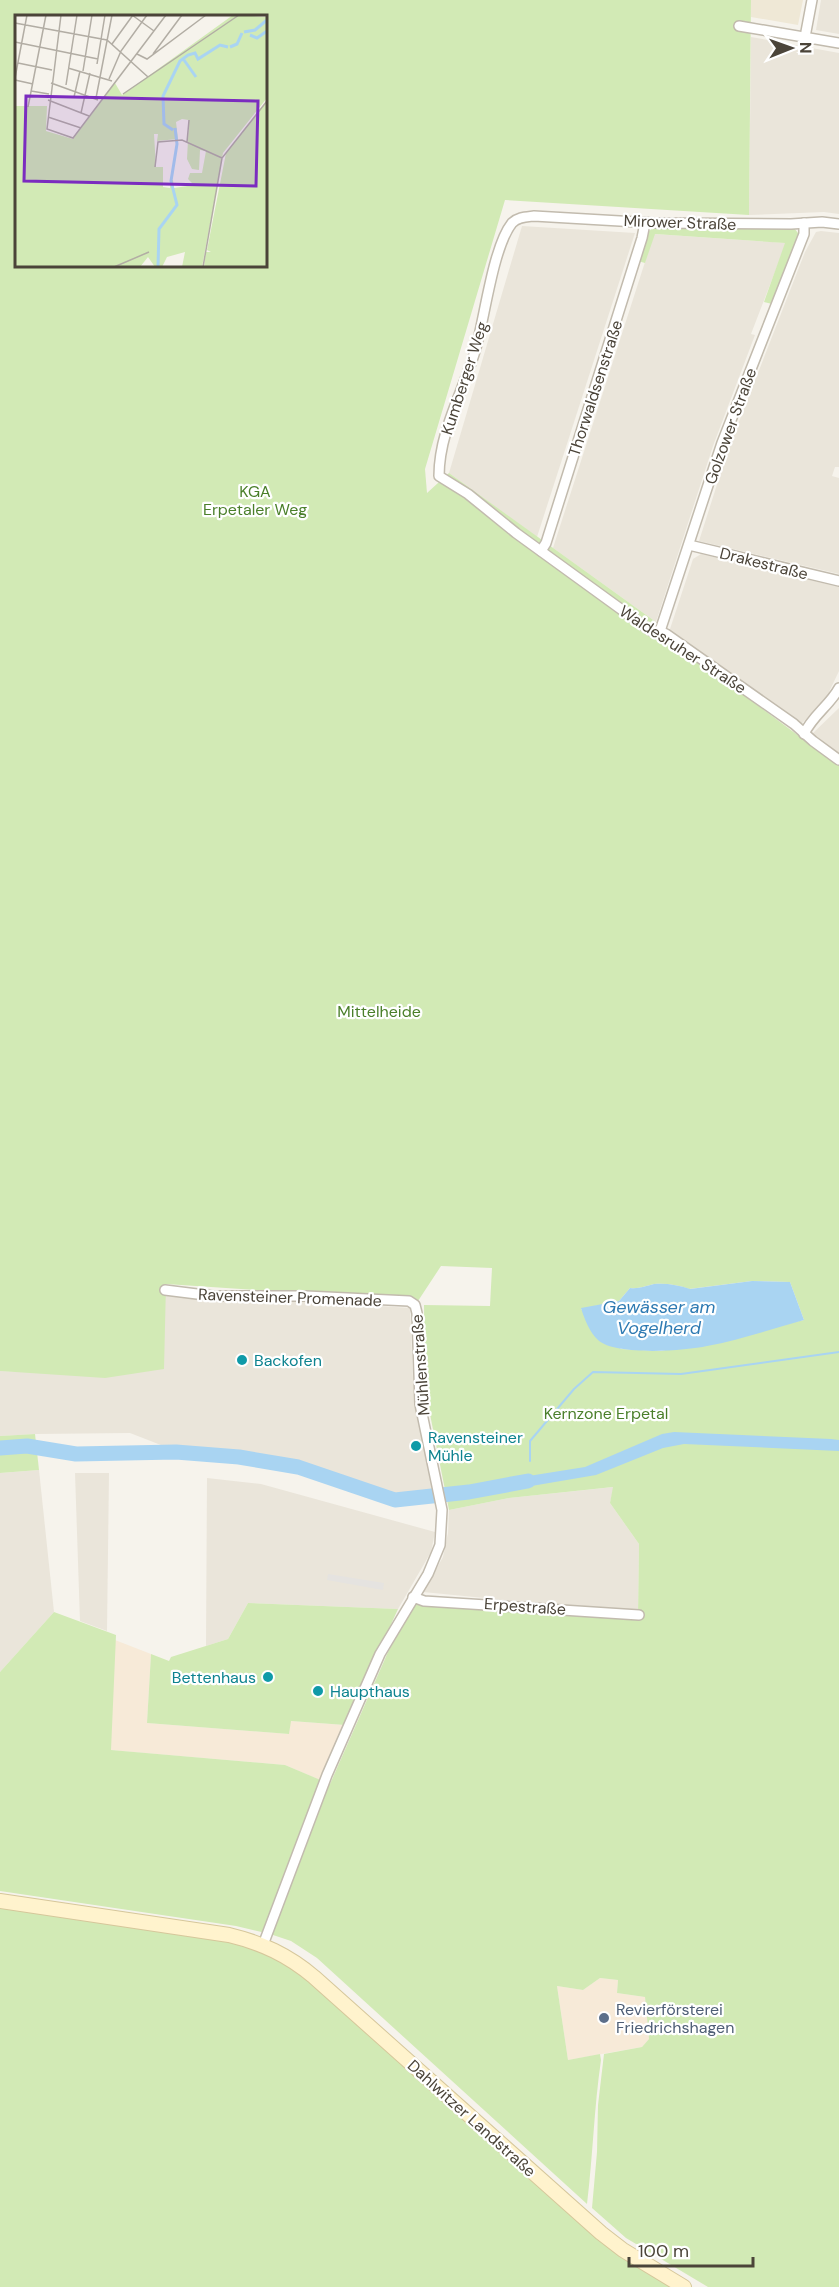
<svg xmlns="http://www.w3.org/2000/svg" width="839" height="2287" viewBox="0 0 839 2287" font-family="'DM Sans',sans-serif">
<style>
.residential{fill:#eae5da}
.commercial{fill:#f7ead8}
.education{fill:#efe8d6}
.green{fill:#d2eab5;fill-rule:evenodd}
.parking{fill:#e5e3e0}
.water{fill:#a9d4f2}
.lines{fill:none;stroke-linecap:round;stroke-linejoin:round}
.stream{stroke:#a9d4f2;stroke-width:2}
.river{stroke:#a9d4f2;stroke-width:15}
.minor-casing{stroke:#c2bbae;stroke-width:12}
.secondary-casing{stroke:#d6c79b;stroke-width:16}
.minor{stroke:#fff;stroke-width:9}
.secondary{stroke:#fff3cd;stroke-width:14}
.culture-dot{fill:#0f9aa8;stroke:#fff;stroke-width:2}
.service-dot{fill:#5c6f8a;stroke:#fff;stroke-width:2}
.labels{text-anchor:middle;stroke-width:4.5;stroke-linejoin:round;paint-order:stroke}
.street-label{font-size:16px;fill:#4b4439;stroke:#fff}
.park-label{font-size:16px;fill:#4a7f2a;stroke:#fff}
.culture-label{font-size:16px;fill:#0d838f;stroke:#fff;text-anchor:start}
.service-label{font-size:16px;fill:#4e5e75;stroke:#fff;text-anchor:start}
.water-label{font-size:18px;font-style:italic;fill:#2e7ab2;stroke:#fff}
.inset-river{fill:none;stroke:#a9d4f2;stroke-width:3}
.inset-road{fill:none;stroke:#b2ada4;stroke-width:1.5}
.view{fill:#7b2cbf;fill-opacity:0.15;stroke:#7b2cbf;stroke-width:3}
.inset-edge{fill:none;stroke:#4b4439;stroke-width:3}
</style>
<rect width="100%" height="100%" fill="#f6f3ec"/>
<!-- residential -->
<g class="residential">
<path d="M821,0H839V34L816,30Z"/>
<path d="M751,37L839,53V214L824,212L749,215Z"/>
<path d="M522,226L635,233L537,537L449,473Z"/>
<path d="M821,231L839,233V467H835L832,476L839,478V574L699,541L728,450L805,252L816,232Z"/>
<path d="M654,234L786,243L751,334L755,335L713,446L656,622L553,548Z"/>
<path d="M701,554L839,587V671L829,692L832,693L830,696L799,726L669,632L693,559Z"/>
<path d="M839,708V755L811,735Z"/>
<path d="M165,1292L410,1308L413,1379L436,1491L396,1494L304,1463L223,1450L166,1447L130,1433L36,1434L0,1436V1371L29,1372Z"/>
<path d="M39,1470L54,1612L0,1672V1473Z"/>
<path d="M75,1473H109L107,1631L80,1621Z"/>
<path d="M207,1478L261,1484L435,1532L431,1552L398,1609L248,1603L228,1639L206,1646Z"/>
<path d="M614,1487L610,1503L639,1544L638,1613L423,1592L443,1557L448,1533L449,1510L509,1498Z"/>
</g>
<!-- commercial -->
<g class="commercial">
<path d="M115,1640L151,1654L147,1723L289,1734L290,1721L345,1725L320,1780L285,1765L110,1750Z"/>
<path d="M600,1978L618,1980L617,1993L645,1997L649,2039L642,2047L568,2060L557,1986L583,1990Z"/>
</g>
<!-- education -->
<path class="education" d="M751,0H803L798,25L751,17Z"/>
<!-- green -->
<g class="green">
<path d="M0,0H751L749,215L505,200L425,469L427,493L449,473L674,635L713,672L839,766V2287H708L626,2238L592,2208L597,2152L598,2105L604,2054L642,2047L649,2039L645,1997L617,1993L618,1980L600,1978L583,1990L557,1986L568,2060L600,2054L601,2060C594,2108 593,2155 587,2204L317,1958L291,1941L270,1934L236,1926L0,1891V1672L54,1612L116,1635L111,1750L285,1765L330,1784L388,1652L418,1599L638,1615L639,1544L610,1503L613,1487L509,1498L449,1510L425,1389L424,1305L490,1306L492,1268L441,1266L418,1301L166,1284L164,1369L105,1378L0,1371ZM16,16H266V266H16ZM752,1281L790,1282L804,1320L661,1351L621,1349L581,1309L619,1301L630,1288C640,1289 645,1286 654,1284C666,1283 679,1285 689,1289Z"/>
<path d="M653,227L794,228L798,233V237L772,304L764,302L785,243L655,234L645,263L638,261L646,235Z"/>
<path d="M35,1434L39,1470L0,1473V1436Z"/>
<path d="M248,1603L398,1609L345,1725L291,1721L289,1734L147,1723L151,1654L169,1661L171,1657L228,1639Z"/>
<path d="M0,1904L251,1945L295,1968L579,2219L678,2287H0Z"/>
</g>
<!-- parking -->
<path class="parking" d="M328,1574L384,1583L383,1590L327,1580Z"/>
<!-- water -->
<g class="water">
<path d="M752,1281L790,1282L804,1320C772,1329 739,1340 707,1346C685,1351 615,1356 598,1340C590,1333 584,1318 581,1308L619,1301L630,1288C640,1289 645,1286 654,1284C666,1283 679,1285 690,1289Z"/>
<path d="M674,1432L831,1439L839,1440V1451L684,1444L663,1448L596,1475L508,1490L507,1483L516,1478L585,1467L662,1434Z"/>
</g>
<g class="lines">
<!-- stream -->
<path class="stream" d="M530,1461V1441L574,1389L593,1372L681,1374L839,1352"/>
<!-- river -->
<path class="river" d="M0,1448L27,1446L76,1454L176,1452L239,1457L298,1467L395,1500L469,1492L528,1481"/>
<defs>
<g id="minor">
<path d="M739,26L839,43"/>
<path d="M805,37L812,0"/>
<path d="M839,224L822,222L791,224L654,223L534,216C526,217 518,217 512,223C493,247 485,316 476,348C464,390 439,431 439,476L468,494L516,533L651,631H660L666,634L794,724L813,741L839,760"/>
<path d="M689,545L839,581"/>
<path d="M541,551L546,543L642,238L645,223"/>
<path d="M660,631L722,443L804,234V223"/>
<path d="M804,734C812,716 830,705 839,688"/>
<path d="M165,1290L213,1296H306L409,1301L415,1305L417,1313L420,1404L442,1510L440,1545L428,1574L380,1654L327,1775L263,1945"/>
<path d="M413,1597L424,1601L639,1615"/>
</g>
<path id="secondary" d="M0,1901L229,1935C262,1943 288,1955 314,1977L601,2233L623,2250L684,2287"/>
</defs>
<!-- minor casing -->
<use href="#minor" class="minor-casing"/>
<!-- secondary casing -->
<use href="#secondary" class="secondary-casing"/>
<!-- minor -->
<use href="#minor" class="minor"/>
<!-- secondary -->
<use href="#secondary" class="secondary"/>
</g>
<!-- markers -->
<g class="culture-dot">
<circle cx="242" cy="1360" r="6"/>
<circle cx="416" cy="1446" r="6"/>
<circle cx="268" cy="1677" r="6"/>
<circle cx="318" cy="1691" r="6"/>
</g>
<circle class="service-dot" cx="604" cy="2018" r="6"/>
<g class="labels">
<!-- street labels -->
<g class="street-label">
<text transform="translate(680 222) rotate(2)" y="6">Mirower Straße</text>
<text transform="translate(464 378) rotate(-72)" y="6">Kumberger Weg</text>
<text transform="translate(595 388) rotate(-72)" y="6">Thorwaldsenstraße</text>
<text transform="translate(730 426) rotate(-70)" y="6">Golzower Straße</text>
<text transform="translate(764 563) rotate(14)" y="6">Drakestraße</text>
<text transform="translate(683 649) rotate(33)" y="6">Waldesruher Straße</text>
<text transform="translate(290 1297) rotate(2)" y="6">Ravensteiner Promenade</text>
<text transform="translate(420 1365) rotate(-94)" y="6">Mühlenstraße</text>
<text transform="translate(525 1606) rotate(4)" y="6">Erpestraße</text>
<text transform="translate(472 2118) rotate(42)" y="6">Dahlwitzer Landstraße</text>
</g>
<!-- park labels -->
<g class="park-label">
<text x="255" y="497">KGA<tspan x="255" dy="18">Erpetaler Weg</tspan></text>
<text x="379" y="1017">Mittelheide</text>
<text x="606" y="1419">Kernzone Erpetal</text>
</g>
<!-- culture labels -->
<g class="culture-label">
<text x="254" y="1366">Backofen</text>
<text x="428" y="1443">Ravensteiner<tspan x="428" dy="18">Mühle</tspan></text>
<text x="256" y="1683" text-anchor="end">Bettenhaus</text>
<text x="330" y="1697">Haupthaus</text>
</g>
<!-- service labels -->
<g class="service-label">
<text x="616" y="2015">Revierförsterei<tspan x="616" dy="18">Friedrichshagen</tspan></text>
</g>
<!-- water labels -->
<g class="water-label">
<text x="659" y="1313">Gewässer am<tspan x="659" dy="21">Vogelherd</tspan></text>
</g>
</g>
<!-- overview -->
<g transform="translate(15 15)">
<rect width="252" height="252" fill="#f6f3ec"/>
<path d="M218,0L252,2V83L208,138L187,252H167L170,237L152,242L147,252H140L133,242L125,252H0V91H32L31,116L58,124L100,68L107,80ZM167,104L174,105L172,144L177,154L184,155L185,135L191,136L187,158H175L173,164L179,170L159,173L158,165H155V173L148,172V152H141L139,119H143L142,126L163,124L161,107ZM252,86V252H189L191,237H196L192,235L211,138Z" fill="#d2eab5" fill-rule="evenodd"/>
<path class="inset-river" d="M229,17L240,15L252,5M235,20L242,23L252,16M215,32L222,29L227,18M169,45L181,62M158,115L149,109L148,81L165,46L173,40L180,38L183,44L205,30L213,32M143,252L144,214L162,190L156,166L162,129L160,113"/>
<path class="inset-road" d="M46,0L32,114L58,123L151,0M117,0L139,16M0,8L92,25L133,62M0,27L83,44M97,29L118,0M122,39L132,44L191,0M138,39L167,0M3,48L37,55M82,49L90,0M53,53L97,66M68,56L77,0M0,63L12,0M94,64L106,36L132,0M0,65L18,69M36,68L83,85M51,70L62,0M16,76L34,79M108,79L224,0M59,82L65,56M81,83L97,0M33,85L74,101M13,92L31,0M66,98L75,58M33,102L66,113M172,127L174,105M140,152L143,127L167,125L207,143M99,252L134,237M188,252L207,143L252,86"/>
<path class="view" d="M11,81L243,86L241,171L9,166Z"/>
<rect width="252" height="252" class="inset-edge"/>
</g>
<!-- north arrow -->
<g transform="translate(791 48) rotate(89)" stroke="#ffffff" stroke-width="4.5" paint-order="stroke">
<path d="M0-4.5L10 22L0 15L-10 22Z" fill="#4b4439"/>
<text y="-9" font-size="16" font-weight="bold" text-anchor="middle" fill="#4b4439">N</text>
</g>
<!-- scale -->
<path d="M629 2257v9h124v-9" fill="none" stroke="#4b4439" stroke-width="3"/>
<text x="638" y="2257" font-size="18" fill="#4b4439" stroke="#ffffff" stroke-width="4.5" paint-order="stroke">100 m</text>
</svg>
